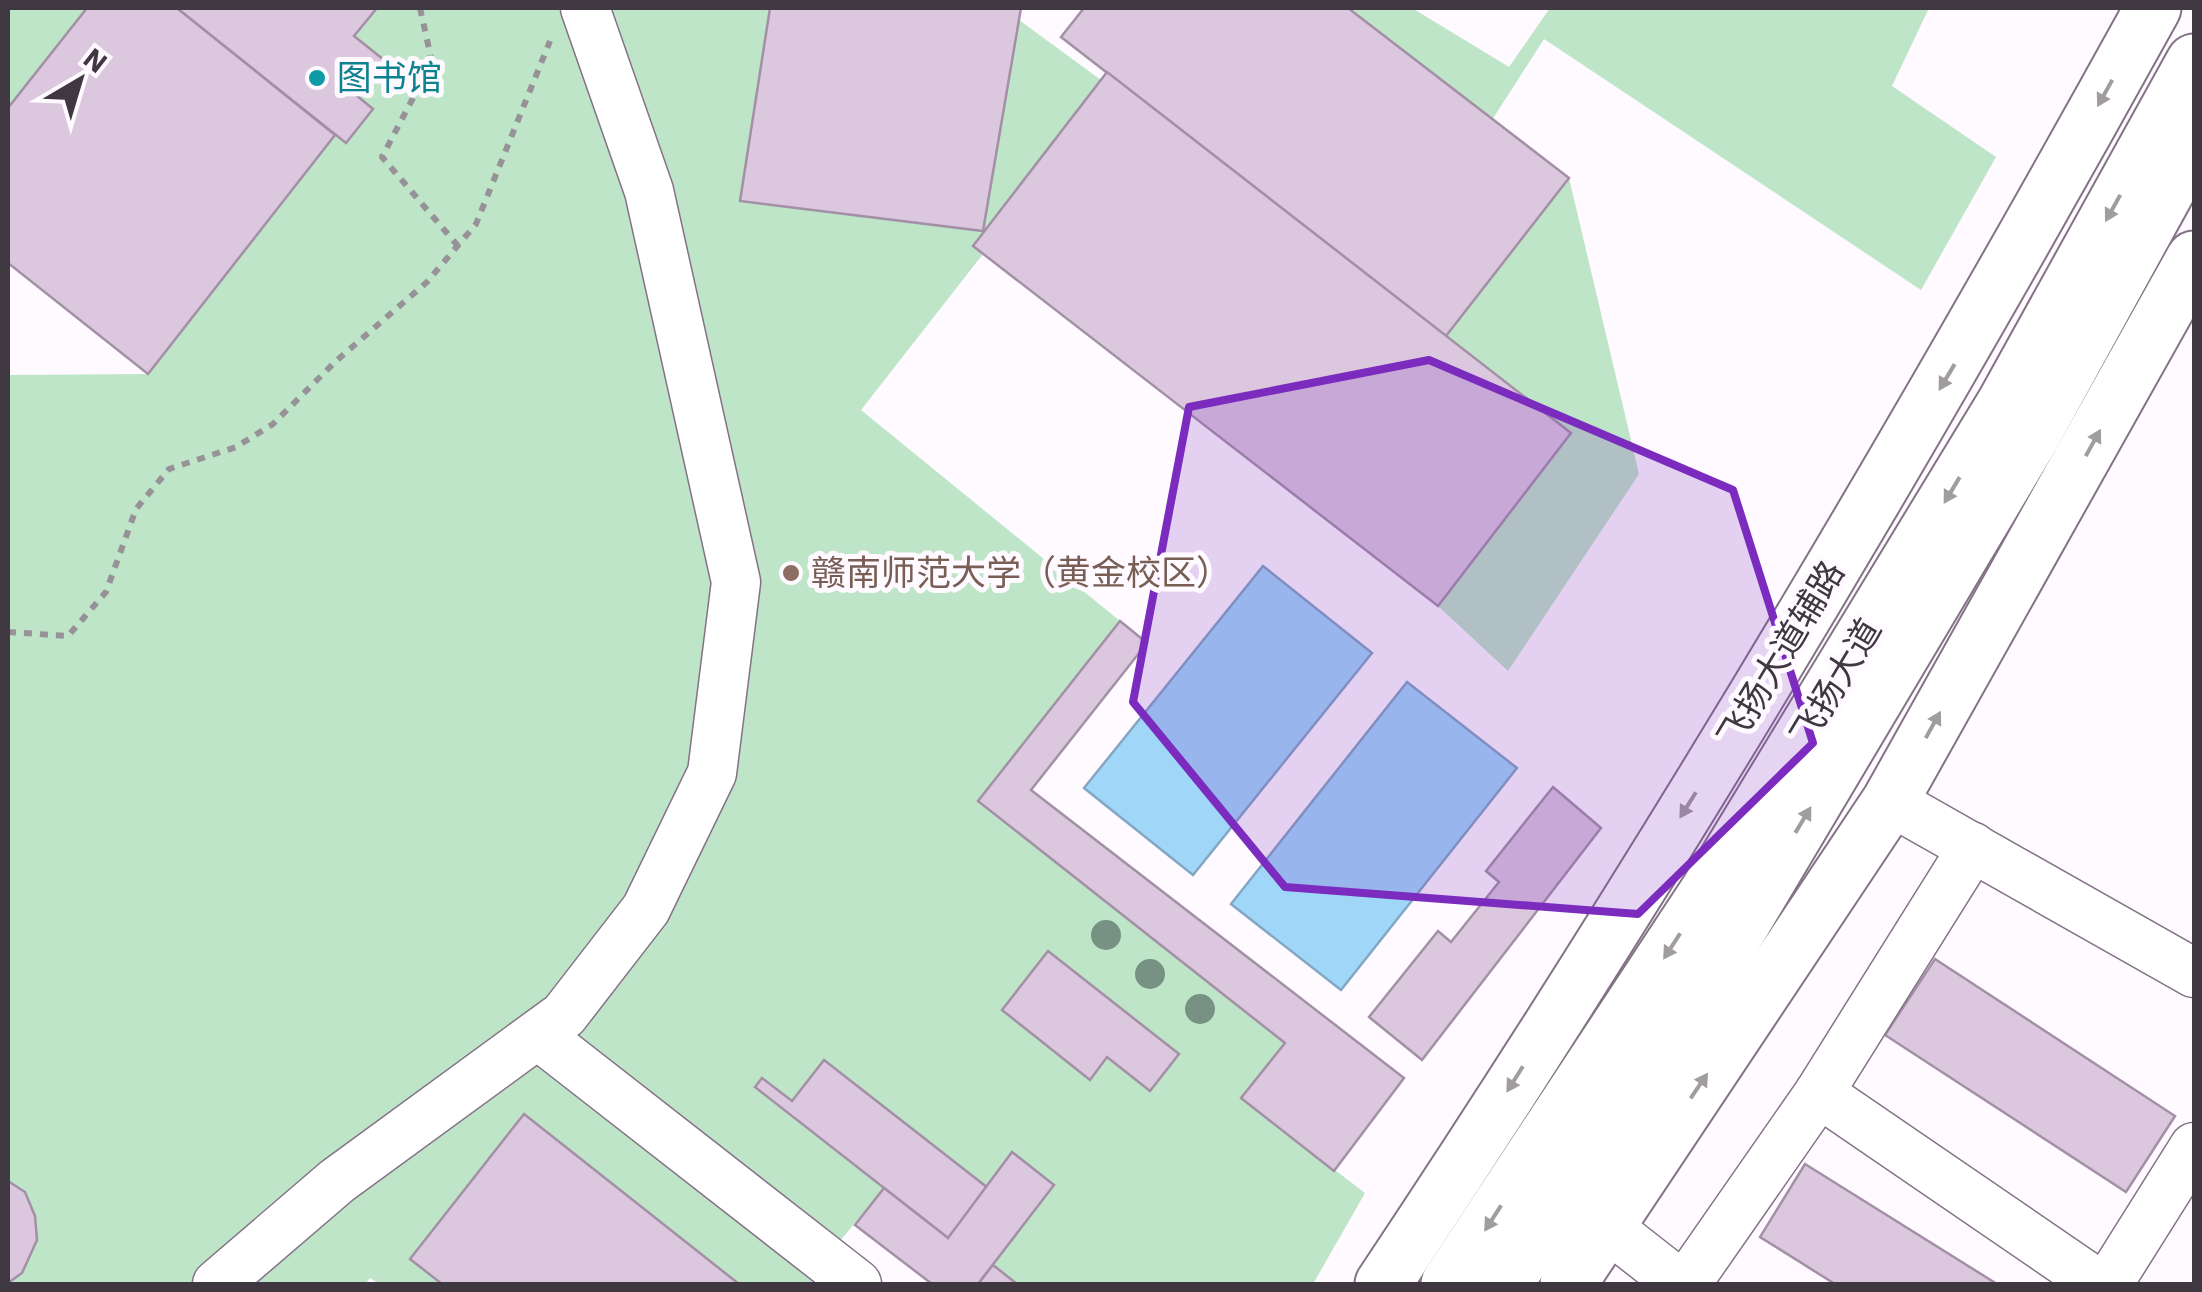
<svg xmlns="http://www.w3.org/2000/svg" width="2202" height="1292" viewBox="0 0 2202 1292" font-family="'IBM Plex Sans','Noto Sans SC',sans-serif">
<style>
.green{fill:#bee5c7}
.water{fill:#a0d7f9;stroke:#83a7c2;stroke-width:2.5}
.building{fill:#dbc7de;stroke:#a390a6;stroke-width:2.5}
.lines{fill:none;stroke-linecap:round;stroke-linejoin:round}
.minor-casing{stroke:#847286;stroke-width:51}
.tertiary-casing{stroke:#847286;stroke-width:59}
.primary-casing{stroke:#847286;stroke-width:59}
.path{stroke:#979198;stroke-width:6;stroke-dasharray:8 8;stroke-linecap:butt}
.minor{stroke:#fff;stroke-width:48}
.tertiary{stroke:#fff;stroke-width:55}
.primary{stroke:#fff;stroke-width:55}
.tree{fill:#779183}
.oneway{fill:#a09ca0}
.marked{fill:#7b2cbf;fill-opacity:0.2;stroke:#7b2cbf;stroke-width:8;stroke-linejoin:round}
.culture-dot{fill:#0f9aa8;stroke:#fefaff;stroke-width:4}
.education-dot{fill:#8d6e63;stroke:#fefaff;stroke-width:4}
.labels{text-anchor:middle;stroke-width:10;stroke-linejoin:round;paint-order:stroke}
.culture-label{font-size:35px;fill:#0d838f;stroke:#fefaff;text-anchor:start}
.education-label{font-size:35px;fill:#785e54;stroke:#fefaff;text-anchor:start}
.street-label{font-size:35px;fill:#403841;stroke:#fefaff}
</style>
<rect width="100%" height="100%" fill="#fefaff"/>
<!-- green -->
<g class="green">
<path d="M8,8H87L8,108Z"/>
<path d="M377,8H770L741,201L983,231L1019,20L1101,80L973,246L983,254L861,410L1120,621L979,801L1285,1043L1241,1098L1365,1193L1313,1284H1017L993,1265L1054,1184L1012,1153L988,1188L824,1060L792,1101L762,1078L755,1087L884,1188L825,1259L857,1284H739L524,1115L410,1258L442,1284H379L370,1278L365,1284H8C38,1254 50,1209 8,1181V375L149,374L335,135L346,142L356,95L384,60L354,36Z"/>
<path d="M1348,8H1412L1509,67L1550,8H1929L1892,86L1996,157L1921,290L1544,39L1492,120Z"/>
<path d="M1569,178L1639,474L1508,671L1438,606L1570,433L1446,336Z"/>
</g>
<!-- water -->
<g class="water">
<path d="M1263,566L1372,653L1193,875L1084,788Z"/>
<path d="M1407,682L1517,768L1341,990L1231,904Z"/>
</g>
<!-- building -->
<g class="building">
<path d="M87,8H177L335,135L148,374L8,263V108Z"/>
<path d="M177,8H377L354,36L384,60L356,95L373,109L346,143Z"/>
<path d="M770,8H1021L983,231L740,201Z"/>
<path d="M1084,8H1348L1569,178L1446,336L1061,37Z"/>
<path d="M1107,72L1571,433L1438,606L973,246Z"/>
<path d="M1120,621L1147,643L1031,790L1404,1078L1334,1171L1241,1098L1285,1043L978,801Z"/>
<path d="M1553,787L1601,828L1422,1060L1369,1017L1438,931L1451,942L1499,882L1486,871Z"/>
<path d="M1048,951L1179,1054L1150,1091L1107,1057L1090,1080L1002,1010Z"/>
<path d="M1935,959L2175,1116L2126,1192L1885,1035Z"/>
<path d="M824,1060L988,1188L948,1238L755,1087L762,1078L792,1101Z"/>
<path d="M524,1114L739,1284H442L410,1259Z"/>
<path d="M1012,1152L1054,1185L978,1284H932L855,1225L884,1188L948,1238Z"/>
<path d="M1805,1164L1997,1284H1835L1760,1237Z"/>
<path d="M8,1181L25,1192L35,1216L37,1240L22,1273L8,1283Z"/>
<path d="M993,1265L1017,1284H978Z"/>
</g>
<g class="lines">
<defs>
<g id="minor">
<path d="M1890,801L2194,973"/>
<path d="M538,1035L857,1284"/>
<path d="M1819,1093L2098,1284"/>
<path d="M1606,1226L1680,1284"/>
<path d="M217,1284L337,1181L564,1015L646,909L712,773L736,582L649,191L585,8"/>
<path d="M1686,1284L1819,1093L1973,847"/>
<path d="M2108,1284L2194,1147"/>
</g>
<g id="tertiary">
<path d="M1383,1284C1659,870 1913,443 2153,8"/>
<path d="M1568,1284L1890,801L2194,259"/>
</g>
<g id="primary">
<path d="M1449,1284L1707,893L2005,403L2194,62"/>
<path d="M1504,1284L1725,952L2033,434L2194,141"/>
</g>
</defs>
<!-- minor casing -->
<use href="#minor" class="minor-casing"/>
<!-- tertiary casing -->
<use href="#tertiary" class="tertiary-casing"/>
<!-- primary casing -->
<use href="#primary" class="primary-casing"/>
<!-- path -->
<g class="path">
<path d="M420,8L432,62L382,157L458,246"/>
<path d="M8,632L68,636L106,592L136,509L169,469L236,447L273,424L336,361L427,282L476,224L550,41"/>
</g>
<!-- minor -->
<use href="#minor" class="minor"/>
<!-- tertiary -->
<use href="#tertiary" class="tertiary"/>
<!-- primary -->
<use href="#primary" class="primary"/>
</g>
<!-- trees -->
<g class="tree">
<circle cx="1106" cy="935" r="15"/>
<circle cx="1150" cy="974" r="15"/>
<circle cx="1200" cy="1009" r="15"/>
</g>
<!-- one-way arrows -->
<defs><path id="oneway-solid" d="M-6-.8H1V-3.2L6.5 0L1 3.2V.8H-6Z" transform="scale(2.5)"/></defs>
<g class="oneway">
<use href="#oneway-solid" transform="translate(2105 93) rotate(119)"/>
<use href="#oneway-solid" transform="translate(2113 208) rotate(119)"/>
<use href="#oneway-solid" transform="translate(1947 377) rotate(121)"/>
<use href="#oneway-solid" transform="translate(2093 443) rotate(-61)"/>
<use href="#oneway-solid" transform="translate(1952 490) rotate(121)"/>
<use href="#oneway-solid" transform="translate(1933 725) rotate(-61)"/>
<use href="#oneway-solid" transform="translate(1688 805) rotate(122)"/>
<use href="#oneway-solid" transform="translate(1803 820) rotate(-59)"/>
<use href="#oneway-solid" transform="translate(1672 946) rotate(123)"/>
<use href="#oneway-solid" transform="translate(1515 1079) rotate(122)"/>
<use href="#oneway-solid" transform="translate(1699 1086) rotate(-56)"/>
<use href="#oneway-solid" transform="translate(1493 1218) rotate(123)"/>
</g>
<!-- marked area -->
<path class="marked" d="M1429,360L1733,490L1813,743L1638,914L1285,887L1133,702L1189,407Z"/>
<!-- markers -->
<circle class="culture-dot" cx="317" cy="78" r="10"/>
<circle class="education-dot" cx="791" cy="573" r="10"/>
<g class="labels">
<!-- culture labels -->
<g class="culture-label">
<text x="337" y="90">图书馆</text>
</g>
<!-- education labels -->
<g class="education-label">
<text x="811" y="585">赣南师范大学（黄金校区）</text>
</g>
<!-- street labels -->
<g class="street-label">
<text transform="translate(1781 654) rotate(-59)" y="12">飞扬大道辅路</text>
<text transform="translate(1836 682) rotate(-59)" y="12">飞扬大道</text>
</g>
</g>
<!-- border -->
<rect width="2202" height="1292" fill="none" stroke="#403841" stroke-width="20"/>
<!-- north arrow -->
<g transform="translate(80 80) rotate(38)" stroke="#fefaff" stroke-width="8" paint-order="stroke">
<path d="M0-8L18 38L0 25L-18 38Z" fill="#403841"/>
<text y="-15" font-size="28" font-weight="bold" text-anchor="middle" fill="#403841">N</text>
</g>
</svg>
